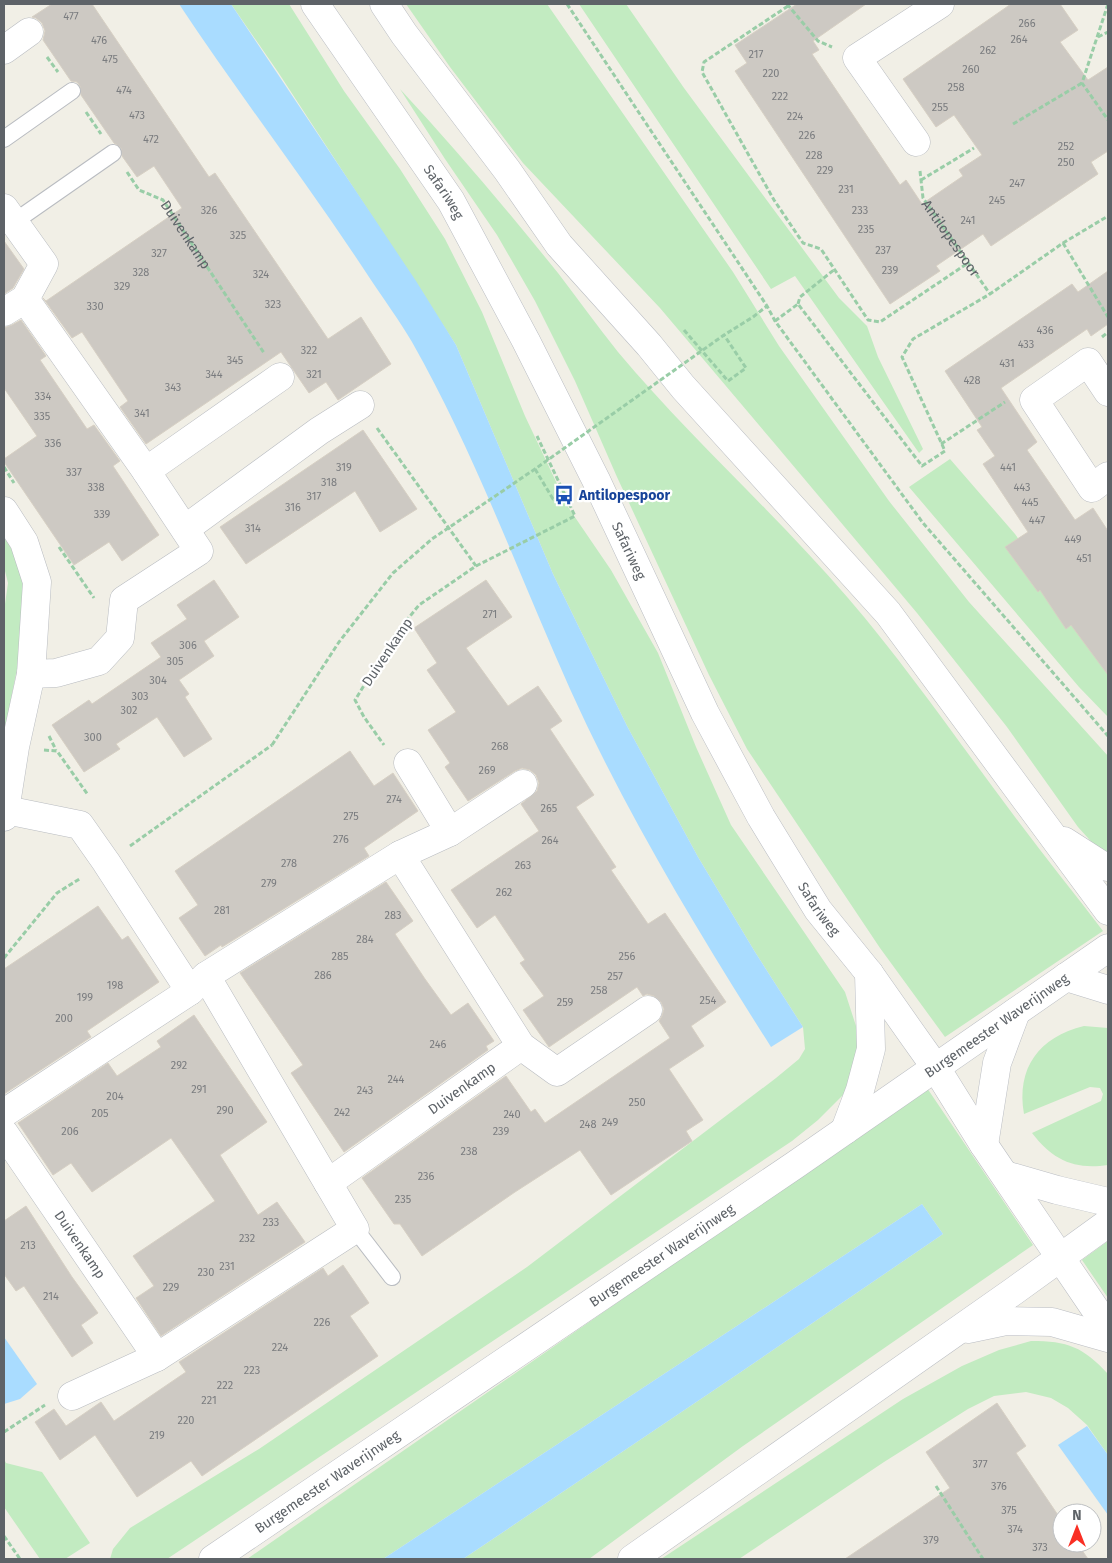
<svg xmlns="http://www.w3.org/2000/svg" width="1112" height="1563" viewBox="0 0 1112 1563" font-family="'Fira Sans',sans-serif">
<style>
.green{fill:#c2ebc1}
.water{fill:#a9dcff}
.building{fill:#cdc9c3;stroke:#d7d0c4}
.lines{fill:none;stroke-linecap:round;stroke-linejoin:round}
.lane-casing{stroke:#b9bcc1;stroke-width:18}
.street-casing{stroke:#b9bcc1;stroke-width:29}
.secondary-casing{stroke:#babdc3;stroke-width:29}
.path{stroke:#99cda7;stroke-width:3;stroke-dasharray:5 2.5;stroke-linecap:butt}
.lane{stroke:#fff;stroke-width:16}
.street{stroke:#fff;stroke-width:28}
.secondary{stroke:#fff;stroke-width:28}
.path-bridge{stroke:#99cda7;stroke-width:3;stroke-dasharray:5 2.5;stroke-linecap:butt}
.labels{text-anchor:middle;stroke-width:4.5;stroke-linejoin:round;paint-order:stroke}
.number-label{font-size:11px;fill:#7a7c7f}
.street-label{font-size:14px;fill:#5e6368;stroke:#fff}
.transit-label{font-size:14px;font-weight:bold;fill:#164399;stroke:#fff;text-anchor:start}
</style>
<rect width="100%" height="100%" fill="#f1efe6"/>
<!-- green -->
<g class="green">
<path d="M231,4H289L344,91L400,169L445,239L482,312L525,416L568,507L611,570L658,653L696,747L731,825L845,992L856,1026L858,1058L844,1094L818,1120L792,1141L167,1559H110L113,1549L130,1528L259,1449L527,1267L776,1078L799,1059L805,1049L803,1027L755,952L698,857L627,726L553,574L456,345L278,72Z"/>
<path d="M406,4H547L733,272L779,346L889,501L969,602L1108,756V852L1097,848L1078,827L1007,727L917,613L775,444L660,308L523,163L450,67Z"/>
<path d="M579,4H626L684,88L839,298L867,326L878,357L923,449L919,453L795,276L771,289Z"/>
<path d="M400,89C455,148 507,210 558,273C578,299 597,326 618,352C690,438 775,513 848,598C908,668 960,744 1015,817C1044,856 1074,893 1103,931L945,1037L880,948L747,749L709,675L617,477L575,381L535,301L497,235L445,159Z"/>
<path d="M950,459L1015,534L1061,599L1108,649V717L1079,687L909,487Z"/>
<path d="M4,538L9,544L18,563L23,584L21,649L4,734V611L8,583L4,567Z"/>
<path d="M1084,1026L1108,1028V1165C1074,1170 1053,1160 1032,1133L1101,1101L1103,1094L1100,1088L1090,1087L1024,1114C1016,1068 1039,1037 1084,1026Z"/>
<path d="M927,1088L1033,1245L743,1446L589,1559H463L732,1378L943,1234L922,1204L383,1559H247Z"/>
<path d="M1108,1241V1298L1082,1260Z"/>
<path d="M1031,1341C1068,1341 1083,1347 1108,1374V1455L1087,1425L1068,1408L1051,1398L1026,1392L994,1396L968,1409L884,1462L739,1559H661L903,1399L962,1366L999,1350Z"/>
<path d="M4,1459L6,1463L42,1472L90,1543L65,1559H40L4,1507Z"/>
</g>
<!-- water -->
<g class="water">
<path d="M179,4H231L416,281L456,345L553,574L627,726L698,857L755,952L803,1027L771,1047C698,932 626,813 570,689C518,573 475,453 412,342C399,320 383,298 369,277C308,184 240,96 179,4Z"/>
<path d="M922,1204L943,1234L732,1378L463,1559H383Z"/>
<path d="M4,1337L37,1384L20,1399L4,1404Z"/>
<path d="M1087,1426L1108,1455V1515L1058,1445Z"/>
</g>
<!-- building -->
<g class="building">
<path d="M52,4H92L209,177L215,173L328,339L361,317L391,364L338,400L326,382L309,393L281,352L146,444L120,407L128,401L82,332L72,338L43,298L46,301L182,208L154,166L137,177L122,156L121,148L114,143L81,95L80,86L77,82L71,81L43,40L45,31L42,23L36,18L32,17Z"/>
<path d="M797,4H866L813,41L819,50L812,54L900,185L906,180L922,204L963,176L959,170L982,155L954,115L936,127L903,79L1011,4H1060L1078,30L1060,42L1088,80L1108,67V151L1091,162L1098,174L991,246L983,234L936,266L940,271L890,304L735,71L747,63L735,45Z"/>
<path d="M4,241L24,269L13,288L4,294Z"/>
<path d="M1108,271V324L1091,336L1087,329L1001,388L1037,442L1027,450L1075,520L1093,508L1108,531V675L1071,625L1066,629L1040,590L1038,592L1005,547L1028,532L983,464L995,456L977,430L982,427L945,371L1072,284L1078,292Z"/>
<path d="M21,320L46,356L40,360L87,429L94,425L120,461L113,466L159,535L122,561L109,542L74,565L4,462V459L37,436L4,388V328L12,325Z"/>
<path d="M363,430L417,509L380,532L355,491L246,564L220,527Z"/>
<path d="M214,580L239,617L204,641L214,656L179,680L189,694L185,697L212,739L184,757L157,717L116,744L120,749L84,772L52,725L89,700L92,704L161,657L151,643L187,619L177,605Z"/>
<path d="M486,580L512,617L466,648L508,706L538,686L562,721L550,729L594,795L576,807L616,867L611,870L648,924L665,913L726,1002L691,1026L704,1046L669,1069L703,1120L686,1131L692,1141L611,1195L580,1150L515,1192L422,1256L400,1224H394L362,1178L506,1076L531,1112L535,1109L545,1123L670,1038L659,1021L662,1016L664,1009L661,1002L654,996L647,994L643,996L637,987L549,1047L523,1010L544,996L520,963L525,960L495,915L477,928L451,890L539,831L521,804L537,791L539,783L536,775L530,770L522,768L515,771L468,801L445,767L450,763L428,730L456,712L427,670L437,663L414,628Z"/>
<path d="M350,751L374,786L393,773L418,811L364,848L369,856L222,947L221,945L205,956L179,918L198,905L175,871Z"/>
<path d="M386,882L413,921L395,934L425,979L451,1015L468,1003L494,1041L486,1046L488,1050L344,1152L291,1073L303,1065L240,973Z"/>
<path d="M98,906L122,940L128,936L159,982L87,1031L91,1037L4,1094V969Z"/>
<path d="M194,1015L267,1122L220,1155L258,1215L277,1202L305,1242L161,1336L136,1298L154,1286L133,1256L215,1201L171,1138L92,1192L71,1163L53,1175L18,1123L108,1063L117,1076L161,1047L157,1041Z"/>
<path d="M26,1206L72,1277L98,1313L81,1325L93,1343L72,1357L24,1286L16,1291L4,1274V1221Z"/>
<path d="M343,1265L369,1303L350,1316L378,1356L202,1476L191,1461L137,1497L95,1435L60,1460L35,1422L54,1409L66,1426L101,1402L114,1421L186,1372L179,1362L323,1268L328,1276Z"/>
<path d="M997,1403L1026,1446L1016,1453L1062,1521V1543H1077L1088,1559H845L950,1488L926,1452Z"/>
</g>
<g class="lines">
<defs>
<g id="lane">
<path d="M4,139L72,91"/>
<path d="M14,222L113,153"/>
<path d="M355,1229L392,1277"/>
</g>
<g id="street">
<path d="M4,50L29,32"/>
<path d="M916,142L857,58L940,4"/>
<path d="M4,208L44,264L25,299L4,312"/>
<path d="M25,299L146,471L199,551L124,600L120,638L99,661L56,673L31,674"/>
<path d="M1108,392L1088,362L1034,400L1092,488L1108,476"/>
<path d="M146,471L280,377"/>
<path d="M4,511L24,542L37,582L31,674L15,747L4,817"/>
<path d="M185,529L319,431L360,405"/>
<path d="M408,763L450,832"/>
<path d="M6,810L80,825L106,862L190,991"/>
<path d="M400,855L521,1046L557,1072L648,1010"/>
<path d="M4,1113L190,991L206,976L400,855L450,832L523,784"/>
<path id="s3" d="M4,1133L157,1357L355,1229L206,976"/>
<path id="s4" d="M328,1183L521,1046"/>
<path d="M72,1396L157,1357"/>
</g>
<g id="secondary">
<path id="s5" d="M315,4L451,201L526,341L596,480L705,713L761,817L818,910L869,973L909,1030L936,1068L984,1145L1108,1328"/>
<path d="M384,4L404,34L507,170L559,245L649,345L683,387L888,613L1108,911"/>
<path d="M1064,841L1103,866L1108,867"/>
<path d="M1066,977L1108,990"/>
<path d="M845,1130L860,1090L871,1049L869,973"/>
<path d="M984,1145L997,1063L1016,1012"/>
<path d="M1005,1175L1057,1190L1108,1202"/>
<path d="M968,1329L1006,1321L1052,1322L1108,1338"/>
<path id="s6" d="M213,1559L795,1165L1108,948"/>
<path d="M632,1559L1014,1291L1108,1223"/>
</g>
</defs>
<!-- lane casing -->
<use href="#lane" class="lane-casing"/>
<!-- street casing -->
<use href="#street" class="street-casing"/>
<!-- secondary casing -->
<use href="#secondary" class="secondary-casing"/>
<!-- path -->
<g class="path">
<path d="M567,4L767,306L775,321L923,523L1108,736"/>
<path d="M787,4L818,41L832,47"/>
<path d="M1108,4L1082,83L1108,120"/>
<path d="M788,6L704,62L702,72L774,200L803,243L821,249L868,320L880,322L968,263"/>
<path d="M1098,37L1108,32"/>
<path d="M47,57L58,72"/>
<path d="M86,112L101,134"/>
<path d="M1013,124L1082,83"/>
<path id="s1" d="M920,171L923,198L990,294"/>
<path id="s2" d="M127,172L139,190L163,200L264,353"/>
<path d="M921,180L974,148"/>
<path d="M1063,243L1108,317"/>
<path d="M798,304L800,297L835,269"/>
<path d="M753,317L767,306"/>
<path d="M775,321L798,304L922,466L945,451L902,357L913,339L990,294L1063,243L1108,216"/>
<path d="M684,330L728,381L746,368L724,335"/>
<path d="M1102,337L1108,332"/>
<path d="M377,428L476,566L419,605L398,631L355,700L364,717L384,745"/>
<path d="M941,444L1005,402"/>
<path d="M4,467L14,483"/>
<path d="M535,469L553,499L564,495"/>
<path d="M59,547L94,598"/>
<path d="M476,566L575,516L537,436"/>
<path d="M49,736L56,750"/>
<path d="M44,750L57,751L88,795"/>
<path d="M130,846L272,745"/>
<path d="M4,958L57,893L81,878"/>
<path d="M4,1432L45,1405"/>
<path d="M936,1486L983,1559"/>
<path d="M4,1536L20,1559"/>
</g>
<!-- lane -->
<use href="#lane" class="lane"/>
<!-- street -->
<use href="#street" class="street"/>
<!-- secondary -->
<use href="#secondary" class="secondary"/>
<!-- path-bridge -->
<path class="path-bridge" d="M272,745L339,642L393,573L432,539L535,469L724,335L753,317"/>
</g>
<!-- icons -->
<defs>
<symbol id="bus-bare" viewBox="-9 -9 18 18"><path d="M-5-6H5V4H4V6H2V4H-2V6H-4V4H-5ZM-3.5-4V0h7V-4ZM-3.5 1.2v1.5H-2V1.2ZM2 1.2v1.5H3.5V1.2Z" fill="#1a4fb4" stroke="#fff" stroke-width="2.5" paint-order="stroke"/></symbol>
</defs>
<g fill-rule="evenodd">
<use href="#bus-bare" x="550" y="481" width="28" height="28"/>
</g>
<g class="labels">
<!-- number labels -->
<g class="number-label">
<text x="71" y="20">477</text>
<text x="1027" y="27">266</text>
<text x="1019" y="43">264</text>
<text x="99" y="44">476</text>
<text x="988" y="54">262</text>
<text x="756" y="58">217</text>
<text x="110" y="63">475</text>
<text x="971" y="73">260</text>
<text x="771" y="77">220</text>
<text x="956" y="91">258</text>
<text x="124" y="94">474</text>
<text x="780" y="100">222</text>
<text x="940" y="111">255</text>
<text x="137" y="119">473</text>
<text x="795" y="120">224</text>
<text x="807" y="139">226</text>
<text x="151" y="143">472</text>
<text x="1066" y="150">252</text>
<text x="814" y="159">228</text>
<text x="1066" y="166">250</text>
<text x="825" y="174">229</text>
<text x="1017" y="187">247</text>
<text x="846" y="193">231</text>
<text x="997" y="204">245</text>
<text x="209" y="214">326</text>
<text x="860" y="214">233</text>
<text x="968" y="224">241</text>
<text x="866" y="233">235</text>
<text x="238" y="239">325</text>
<text x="883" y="254">237</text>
<text x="159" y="257">327</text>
<text x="890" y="274">239</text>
<text x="141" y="276">328</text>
<text x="261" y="278">324</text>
<text x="122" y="290">329</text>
<text x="273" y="308">323</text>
<text x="95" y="310">330</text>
<text x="1045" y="334">436</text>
<text x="1026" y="348">433</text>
<text x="309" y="354">322</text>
<text x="235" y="364">345</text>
<text x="1007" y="367">431</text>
<text x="214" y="378">344</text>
<text x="314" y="378">321</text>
<text x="972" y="384">428</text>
<text x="173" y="391">343</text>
<text x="43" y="400">334</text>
<text x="142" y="417">341</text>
<text x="42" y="420">335</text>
<text x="53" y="447">336</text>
<text x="344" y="471">319</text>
<text x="1008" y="471">441</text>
<text x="74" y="476">337</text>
<text x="329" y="486">318</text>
<text x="96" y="491">338</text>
<text x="1022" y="491">443</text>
<text x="314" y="500">317</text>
<text x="1030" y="506">445</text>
<text x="293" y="511">316</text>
<text x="102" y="518">339</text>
<text x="1037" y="524">447</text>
<text x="253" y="532">314</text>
<text x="1073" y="543">449</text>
<text x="1084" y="562">451</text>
<text x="490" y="618">271</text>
<text x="188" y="649">306</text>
<text x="175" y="665">305</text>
<text x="158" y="684">304</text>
<text x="140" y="700">303</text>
<text x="129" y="714">302</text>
<text x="93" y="741">300</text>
<text x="500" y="750">268</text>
<text x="487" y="774">269</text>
<text x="394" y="803">274</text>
<text x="549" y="812">265</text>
<text x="351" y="820">275</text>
<text x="341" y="843">276</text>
<text x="550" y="844">264</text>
<text x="289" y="867">278</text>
<text x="523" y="869">263</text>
<text x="269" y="887">279</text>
<text x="504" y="896">262</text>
<text x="222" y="914">281</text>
<text x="393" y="919">283</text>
<text x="365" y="943">284</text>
<text x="340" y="960">285</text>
<text x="627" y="960">256</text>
<text x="323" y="979">286</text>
<text x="615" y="980">257</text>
<text x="115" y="989">198</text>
<text x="599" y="994">258</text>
<text x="85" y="1001">199</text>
<text x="708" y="1004">254</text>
<text x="565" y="1006">259</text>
<text x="64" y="1022">200</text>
<text x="438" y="1048">246</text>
<text x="179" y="1069">292</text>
<text x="396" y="1083">244</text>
<text x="199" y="1093">291</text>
<text x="365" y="1094">243</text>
<text x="115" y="1100">204</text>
<text x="637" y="1106">250</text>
<text x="225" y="1114">290</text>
<text x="342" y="1116">242</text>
<text x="100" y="1117">205</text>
<text x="512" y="1118">240</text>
<text x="610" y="1126">249</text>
<text x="588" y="1128">248</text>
<text x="70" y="1135">206</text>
<text x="501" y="1135">239</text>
<text x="469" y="1155">238</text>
<text x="426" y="1180">236</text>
<text x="403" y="1203">235</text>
<text x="271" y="1226">233</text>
<text x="247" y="1242">232</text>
<text x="28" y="1249">213</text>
<text x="227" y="1270">231</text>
<text x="206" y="1276">230</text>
<text x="171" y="1291">229</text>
<text x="51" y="1300">214</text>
<text x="322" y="1326">226</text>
<text x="280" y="1351">224</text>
<text x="252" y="1374">223</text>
<text x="225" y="1389">222</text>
<text x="209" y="1404">221</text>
<text x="186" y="1424">220</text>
<text x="157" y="1439">219</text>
<text x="980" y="1468">377</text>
<text x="999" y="1490">376</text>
<text x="1009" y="1514">375</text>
<text x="1015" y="1533">374</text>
<text x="931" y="1544">379</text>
<text x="1040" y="1551">373</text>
</g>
<!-- street labels -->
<g class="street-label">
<text dy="5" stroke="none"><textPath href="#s5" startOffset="228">Safariweg</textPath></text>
<text dy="5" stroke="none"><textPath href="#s2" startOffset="89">Duivenkamp</textPath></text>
<text dy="5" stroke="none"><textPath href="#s1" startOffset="76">Antilopespoor</textPath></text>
<text dy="5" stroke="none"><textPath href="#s5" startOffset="632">Safariweg</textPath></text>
<text transform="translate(387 652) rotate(-56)" y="5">Duivenkamp</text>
<text dy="5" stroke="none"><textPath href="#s5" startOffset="1038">Safariweg</textPath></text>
<text dy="5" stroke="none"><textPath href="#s6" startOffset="948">Burgemeester Waverijnweg</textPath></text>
<text dy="5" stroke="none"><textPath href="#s4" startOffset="164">Duivenkamp</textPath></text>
<text dy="5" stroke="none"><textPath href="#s3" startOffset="135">Duivenkamp</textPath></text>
<text dy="5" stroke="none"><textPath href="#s6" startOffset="542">Burgemeester Waverijnweg</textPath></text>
<text dy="5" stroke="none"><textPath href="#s6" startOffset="138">Burgemeester Waverijnweg</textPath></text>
</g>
<!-- transit labels -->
<g class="transit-label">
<text x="579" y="500">Antilopespoor</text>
</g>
</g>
<!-- border -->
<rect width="1112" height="1563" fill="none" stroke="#5e6368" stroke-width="10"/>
<!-- north arrow -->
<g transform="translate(1077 1528)"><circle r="24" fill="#ffffff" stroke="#bfc1c3"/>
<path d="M0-4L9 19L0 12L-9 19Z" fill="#f92f24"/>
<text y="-8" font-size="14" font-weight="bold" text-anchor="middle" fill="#5e6368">N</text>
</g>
</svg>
